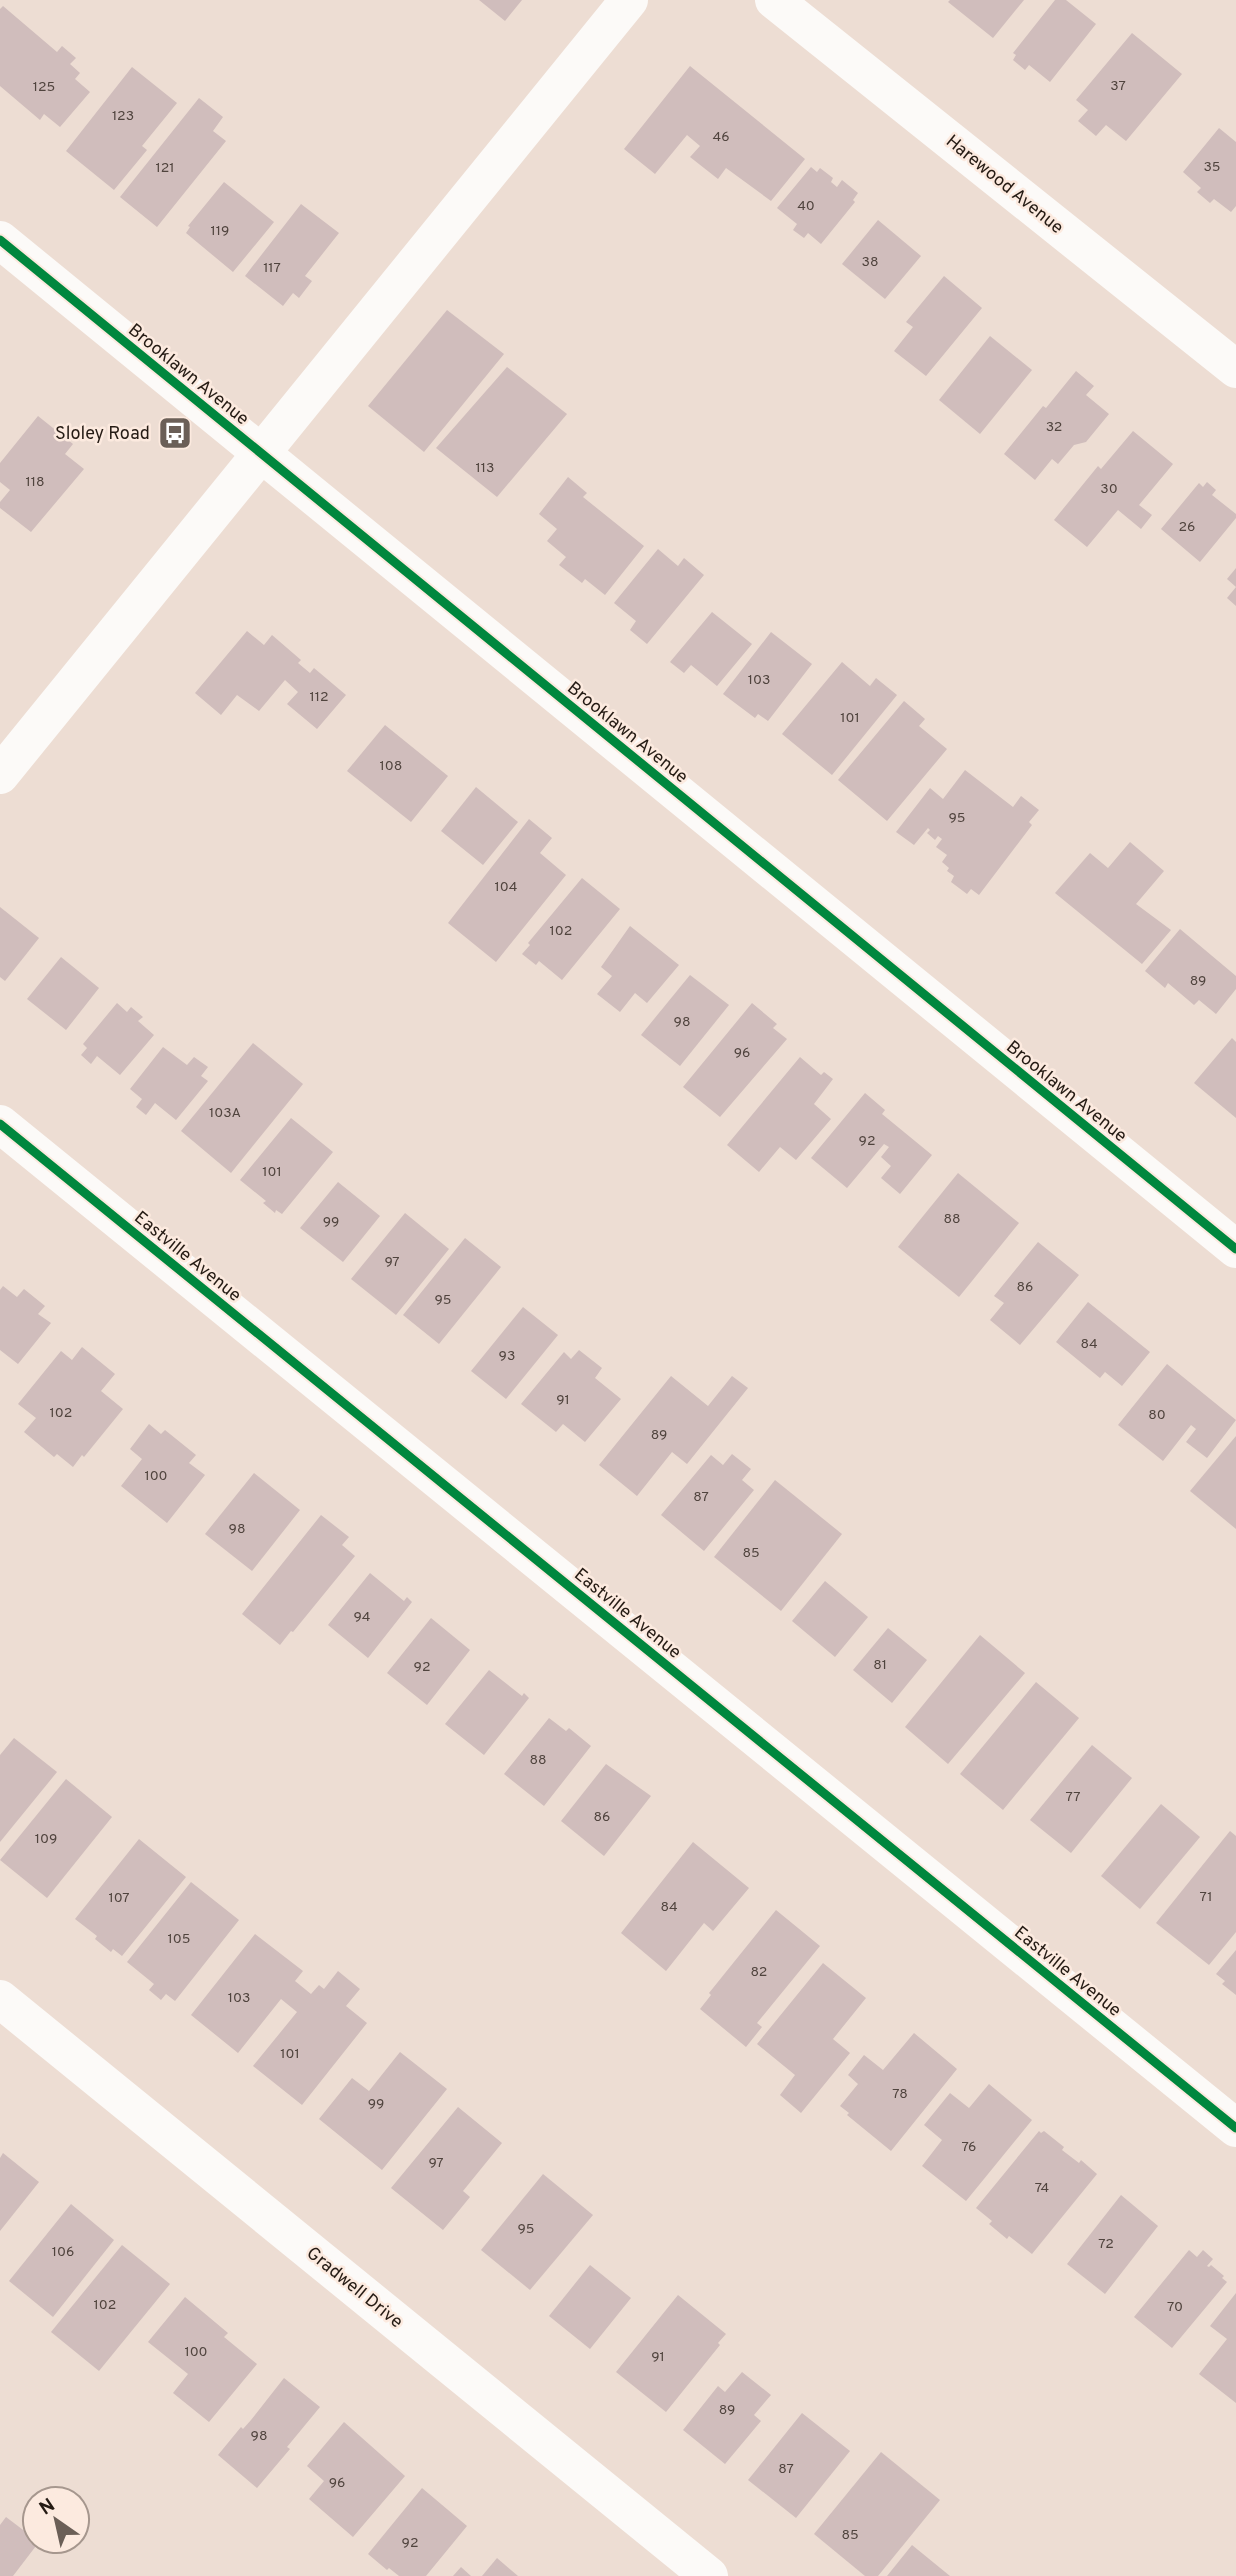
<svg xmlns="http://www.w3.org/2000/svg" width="1236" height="2576" viewBox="0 0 1236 2576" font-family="Overpass,sans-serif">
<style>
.building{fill:#d0bdbc}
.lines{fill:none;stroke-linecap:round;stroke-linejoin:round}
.minor{stroke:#fcfaf8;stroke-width:38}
.cycleway-casing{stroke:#fceadf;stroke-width:13}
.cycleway{stroke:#00873e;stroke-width:9}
.labels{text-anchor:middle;stroke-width:5;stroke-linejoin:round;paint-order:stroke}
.number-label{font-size:14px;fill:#50443e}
.street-label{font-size:18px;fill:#251b14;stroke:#fceadf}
.poi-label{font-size:18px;fill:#251b14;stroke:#fceadf;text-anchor:end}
</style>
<rect width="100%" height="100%" fill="#edddd3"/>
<!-- building -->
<g class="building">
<path d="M479,0H522L505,21Z"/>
<path d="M950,0H1024L993,38L948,2Z"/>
<path d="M1055,0H1066L1096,24L1050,82L1029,65L1025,70L1013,60L1016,55L1013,53Z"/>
<path d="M3,6L57,52L62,46L76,58L70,64L80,73L75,79L90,92L60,127L44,114L40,120L0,86V9Z"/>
<path d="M1132,33L1182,74L1126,141L1106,125L1096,136L1078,121L1088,110L1076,100Z"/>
<path d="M690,66L805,159L771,201L726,168L718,179L690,157L700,146L687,135L655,174L624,149Z"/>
<path d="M132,67L177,103L142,146L147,150L114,190L66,151Z"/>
<path d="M199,98L223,117L213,131L226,141L157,227L120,197Z"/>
<path d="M1219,128L1236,142V206L1231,212L1214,199L1210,203L1197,192L1201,188L1183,172Z"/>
<path d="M811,167L817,172L820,168L833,178L831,182L837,187L842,180L858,193L853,200L855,202L821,244L808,233L804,238L793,230L797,224L777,208Z"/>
<path d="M224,182L274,222L233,272L186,233L190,227L188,226Z"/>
<path d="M301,204L339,233L305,276L312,281L299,298L293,293L283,306L245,276Z"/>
<path d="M878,220L921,256L885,299L842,264Z"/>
<path d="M944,276L982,308L926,376L894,351L913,327L906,322Z"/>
<path d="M447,310L504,354L424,452L368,406Z"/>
<path d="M990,336L1032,370L980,434L939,400Z"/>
<path d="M507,367L567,414L497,497L436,448Z"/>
<path d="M1076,371L1094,386L1086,395L1109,414L1086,442L1074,445L1058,464L1052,459L1035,480L1004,454L1043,406L1046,408Z"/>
<path d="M38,416L73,444L65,454L84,469L31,532L0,508V502L10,490L0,482V463Z"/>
<path d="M1133,431L1173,464L1139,505L1152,515L1141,529L1118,510L1087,547L1054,520L1098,466L1101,469Z"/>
<path d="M568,477L587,493L583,497L644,546L605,595L585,579L582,583L559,565L566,557L547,541L557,529L539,514Z"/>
<path d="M1207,482L1216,490L1212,495L1236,514V518L1200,562L1161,529L1199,483L1203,487Z"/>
<path d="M658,549L678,566L684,558L704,575L647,644L630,630L636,621L614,603Z"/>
<path d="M1236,568V587L1227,579Z"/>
<path d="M1236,587V606L1227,598Z"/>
<path d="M712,612L752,644L717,686L691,665L684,673L670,662Z"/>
<path d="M247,631L264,645L272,635L301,660L298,663L310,673L314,668L346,695L317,729L287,704L298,692L285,680L259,711L237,695L221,715L195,693Z"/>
<path d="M771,632L812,664L768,721L758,714L755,718L723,694Z"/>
<path d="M842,662L870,686L876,678L897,695L832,775L782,734Z"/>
<path d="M904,701L925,719L919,726L947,749L887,821L838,780Z"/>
<path d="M385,725L448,776L411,822L347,771Z"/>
<path d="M965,770L1013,807L1021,796L1039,810L1029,822L1032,825L979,895L971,889L967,894L951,882L954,876L947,871L949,868L942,862L947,855L936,847L942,839L938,836L935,840L927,833L930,830L928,828L914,845L896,832L930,788L943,799Z"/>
<path d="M476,787L518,822L483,865L441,831Z"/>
<path d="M529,819L552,838L540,853L566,875L496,962L448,923Z"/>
<path d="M1130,842L1164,871L1136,904L1171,930L1142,964L1055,893L1090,853L1108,868Z"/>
<path d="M582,878L620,909L562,980L539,961L536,965L522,954L530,945L528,943Z"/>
<path d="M0,907L39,938L5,981L0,977Z"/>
<path d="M630,926L679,965L647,1003L635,993L620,1012L597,994L612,976L601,967Z"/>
<path d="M1180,929L1236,976V989L1216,1014L1199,1000L1194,1005L1168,983L1165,988L1145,971Z"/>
<path d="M61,957L99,988L66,1030L27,999Z"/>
<path d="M690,975L729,1005L680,1066L641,1035Z"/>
<path d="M117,1003L127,1012L131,1007L143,1017L138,1021L154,1035L120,1075L97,1056L91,1064L81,1055L87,1048L83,1044Z"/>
<path d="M752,1003L777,1024L773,1028L787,1039L720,1117L683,1087Z"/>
<path d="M1232,1038L1236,1042V1118L1194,1083Z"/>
<path d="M253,1043L303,1084L231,1173L181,1131Z"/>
<path d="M163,1047L187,1065L194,1057L208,1067L201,1076L208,1081L176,1120L155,1103L146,1115L136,1107L142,1099L130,1089Z"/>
<path d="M800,1057L821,1075L824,1072L833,1079L814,1104L831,1119L796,1160L780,1147L759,1172L727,1145Z"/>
<path d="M865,1093L885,1110L882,1114L932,1155L900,1194L881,1178L891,1166L881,1157L889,1147L884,1144L847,1188L811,1158Z"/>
<path d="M291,1118L333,1152L282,1214L276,1210L275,1213L263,1203L266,1201L240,1180Z"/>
<path d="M958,1173L1019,1223L959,1297L898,1247Z"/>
<path d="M338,1182L380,1216L343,1262L300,1228Z"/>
<path d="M405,1213L449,1249L396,1315L351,1279Z"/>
<path d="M465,1238L501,1267L439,1344L403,1315Z"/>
<path d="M1038,1242L1079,1275L1020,1345L990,1320L1004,1303L994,1296Z"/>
<path d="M3,1286L17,1297L24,1289L45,1306L38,1314L51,1323L18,1364L0,1350V1290Z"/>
<path d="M1088,1302L1150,1352L1122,1386L1105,1372L1100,1378L1056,1342Z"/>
<path d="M523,1307L558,1335L506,1399L471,1371Z"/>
<path d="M82,1347L115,1374L101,1391L123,1409L84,1457L82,1455L73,1467L57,1454L54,1457L24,1432L36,1418L18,1404L61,1351L72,1360Z"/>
<path d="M579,1350L602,1368L595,1378L621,1399L585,1442L563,1424L556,1432L521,1404L564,1352L571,1359Z"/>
<path d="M1167,1364L1236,1420L1207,1458L1186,1442L1196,1429L1191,1425L1163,1461L1118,1425Z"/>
<path d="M671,1376L708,1406L732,1376L748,1388L687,1464L672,1452L637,1496L599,1465Z"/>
<path d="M149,1424L161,1434L165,1430L196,1455L189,1463L205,1475L167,1523L121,1486L142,1459L130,1449Z"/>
<path d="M1236,1436V1529L1190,1491Z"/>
<path d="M732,1454L751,1469L742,1480L754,1490L704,1551L661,1515L711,1455L723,1465Z"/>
<path d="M254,1473L300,1510L252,1571L205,1534Z"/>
<path d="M775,1480L842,1534L781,1611L714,1557Z"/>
<path d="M321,1515L349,1537L342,1545L355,1556L293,1632L291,1631L280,1645L242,1614Z"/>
<path d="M370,1573L404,1601L407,1597L412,1602L368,1658L328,1625Z"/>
<path d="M825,1581L868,1617L835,1657L792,1621Z"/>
<path d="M431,1618L470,1650L427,1705L387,1673Z"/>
<path d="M888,1628L927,1660L892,1703L853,1670Z"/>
<path d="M980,1635L1025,1673L948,1764L905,1727Z"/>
<path d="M489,1670L522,1696L524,1693L529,1698L484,1755L445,1724Z"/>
<path d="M1036,1682L1079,1718L1003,1810L960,1774Z"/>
<path d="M549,1718L566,1731L569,1728L591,1746L544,1806L504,1774Z"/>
<path d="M14,1738L57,1772L0,1842V1755Z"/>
<path d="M1092,1745L1132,1778L1071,1853L1030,1820Z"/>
<path d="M606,1764L651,1796L604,1856L561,1821Z"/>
<path d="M66,1779L112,1817L47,1898L0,1860Z"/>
<path d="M1161,1804L1200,1837L1140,1909L1101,1876Z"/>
<path d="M1230,1831L1236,1836V1932L1209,1965L1156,1923Z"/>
<path d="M139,1839L186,1877L122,1956L113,1949L111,1952L95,1939L97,1936L75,1919Z"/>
<path d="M693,1842L749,1888L713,1931L704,1923L666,1971L621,1933Z"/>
<path d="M191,1882L239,1920L175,2001L166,1994L161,2000L149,1990L154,1984L127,1962Z"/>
<path d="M776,1910L820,1946L757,2023L762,2027L746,2047L700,2009L711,1995L709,1993Z"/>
<path d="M255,1934L303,1971L295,1981L311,1994L319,1985L324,1989L338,1971L360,1989L346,2006L367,2023L302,2105L253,2066L297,2012L281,1999L238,2053L191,2015Z"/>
<path d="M1236,1950V1995L1222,1984L1225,1981L1216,1974Z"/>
<path d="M823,1963L866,1998L833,2039L850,2053L801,2113L780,2095L795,2075L757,2044Z"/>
<path d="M914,2033L957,2069L891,2151L847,2115L849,2113L840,2106L858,2084L848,2075L864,2055L883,2070Z"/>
<path d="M400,2052L447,2089L382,2170L319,2119L352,2078L369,2091Z"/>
<path d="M989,2084L1032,2120L966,2201L922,2166L942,2140L924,2125L950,2093L969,2108Z"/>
<path d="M458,2107L502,2143L463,2191L470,2197L443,2230L391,2188Z"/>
<path d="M1039,2131L1041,2133L1044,2131L1064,2147L1062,2150L1079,2163L1081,2160L1097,2174L1032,2254L1009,2236L1007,2239L989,2224L992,2221L976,2208Z"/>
<path d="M3,2153L39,2182L0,2231V2158Z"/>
<path d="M543,2174L593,2215L530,2290L481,2250Z"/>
<path d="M1121,2195L1158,2226L1105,2294L1067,2264Z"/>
<path d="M71,2204L114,2240L53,2317L9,2281Z"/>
<path d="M122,2245L170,2284L99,2371L51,2332Z"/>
<path d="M1189,2250L1197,2257L1203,2250L1213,2259L1207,2266L1209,2267L1211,2265L1224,2276L1222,2278L1227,2282L1172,2348L1134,2317Z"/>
<path d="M590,2265L631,2298L590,2349L549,2316Z"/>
<path d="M1236,2293V2403L1199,2374L1227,2339L1210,2326Z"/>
<path d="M678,2295L726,2334L718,2343L720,2345L666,2412L616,2372Z"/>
<path d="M185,2297L228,2333L224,2337L257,2364L209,2422L173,2393L188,2374L148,2342Z"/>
<path d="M742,2372L771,2395L754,2415L761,2421L725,2464L683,2430L718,2386L725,2392Z"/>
<path d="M284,2378L320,2407L287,2447L290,2449L257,2488L218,2455L241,2427L243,2429L251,2420Z"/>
<path d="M802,2413L850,2451L796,2518L748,2480Z"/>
<path d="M344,2422L405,2476L353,2537L309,2499L324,2481L307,2466Z"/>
<path d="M881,2452L940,2500L878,2576H865L814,2534Z"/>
<path d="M422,2488L467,2526L426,2576H399L389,2568L387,2570L368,2554Z"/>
<path d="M6,2517L39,2542L13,2576H0V2525Z"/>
<path d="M912,2545L950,2576H887Z"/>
<path d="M497,2558L518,2576H482Z"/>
<path d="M461,2567L471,2576H453Z"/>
</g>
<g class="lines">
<!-- minor -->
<g class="minor">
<path d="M774,0L1236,369"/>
<path d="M0,240L1236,1249"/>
<path d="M0,775L629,0"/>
<path d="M0,1124L1236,2128"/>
<path d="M0,1999L709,2576"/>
</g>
<defs>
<g id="cycleway">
<path d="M0,240L1236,1249"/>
<path d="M0,1124L1236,2128"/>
</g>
</defs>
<!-- cycleway casing -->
<use href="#cycleway" class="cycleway-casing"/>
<!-- cycleway -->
<use href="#cycleway" class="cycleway"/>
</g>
<!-- icons -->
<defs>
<symbol id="bus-square" viewBox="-11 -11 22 22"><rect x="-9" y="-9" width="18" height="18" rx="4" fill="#6b5f57" stroke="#fceadf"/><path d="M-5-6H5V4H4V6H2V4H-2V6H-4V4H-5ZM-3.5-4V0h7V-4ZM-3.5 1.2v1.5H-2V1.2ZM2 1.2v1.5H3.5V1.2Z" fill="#fff"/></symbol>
</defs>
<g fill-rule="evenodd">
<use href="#bus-square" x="156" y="414" width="38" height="38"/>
</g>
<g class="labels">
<!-- number labels -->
<g class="number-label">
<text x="1118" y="90">37</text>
<text x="44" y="91">125</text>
<text x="123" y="120">123</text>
<text x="721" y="141">46</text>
<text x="1212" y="171">35</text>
<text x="165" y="172">121</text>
<text x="806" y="210">40</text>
<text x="220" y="235">119</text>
<text x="870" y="266">38</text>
<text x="272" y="272">117</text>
<text x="1054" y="431">32</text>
<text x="485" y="472">113</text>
<text x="35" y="486">118</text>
<text x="1109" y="493">30</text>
<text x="1187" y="531">26</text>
<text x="759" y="684">103</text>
<text x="319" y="701">112</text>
<text x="850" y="722">101</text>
<text x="391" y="770">108</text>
<text x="957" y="822">95</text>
<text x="506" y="891">104</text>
<text x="561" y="935">102</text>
<text x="1198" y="985">89</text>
<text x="682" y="1026">98</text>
<text x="742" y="1057">96</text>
<text x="225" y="1117">103A</text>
<text x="867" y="1145">92</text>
<text x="272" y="1176">101</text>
<text x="952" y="1223">88</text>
<text x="331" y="1226">99</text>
<text x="392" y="1266">97</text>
<text x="1025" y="1291">86</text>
<text x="443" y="1304">95</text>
<text x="1089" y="1348">84</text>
<text x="507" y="1360">93</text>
<text x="563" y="1404">91</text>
<text x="61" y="1417">102</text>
<text x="1157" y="1419">80</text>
<text x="659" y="1439">89</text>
<text x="156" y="1480">100</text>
<text x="701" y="1501">87</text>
<text x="237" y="1533">98</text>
<text x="751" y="1557">85</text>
<text x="362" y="1621">94</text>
<text x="880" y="1669">81</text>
<text x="422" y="1671">92</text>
<text x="538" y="1764">88</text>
<text x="1073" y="1801">77</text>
<text x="602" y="1821">86</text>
<text x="46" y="1843">109</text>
<text x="1206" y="1901">71</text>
<text x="119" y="1902">107</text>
<text x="669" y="1911">84</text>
<text x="179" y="1943">105</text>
<text x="759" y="1976">82</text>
<text x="239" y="2002">103</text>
<text x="290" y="2058">101</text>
<text x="900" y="2098">78</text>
<text x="376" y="2108">99</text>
<text x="969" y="2151">76</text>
<text x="436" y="2167">97</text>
<text x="1042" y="2192">74</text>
<text x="526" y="2233">95</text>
<text x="1106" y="2248">72</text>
<text x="63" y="2256">106</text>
<text x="105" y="2309">102</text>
<text x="1175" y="2311">70</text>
<text x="196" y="2356">100</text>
<text x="658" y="2361">91</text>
<text x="727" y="2414">89</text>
<text x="259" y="2440">98</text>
<text x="786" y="2473">87</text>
<text x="337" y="2487">96</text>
<text x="850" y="2539">85</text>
<text x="410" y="2547">92</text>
</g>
<!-- street labels -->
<g class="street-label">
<text transform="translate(1005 184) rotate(39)" y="6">Harewood Avenue</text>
<text transform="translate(189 374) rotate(39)" y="6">Brooklawn Avenue</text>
<text transform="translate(628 732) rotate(39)" y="6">Brooklawn Avenue</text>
<text transform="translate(1067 1091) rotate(39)" y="6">Brooklawn Avenue</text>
<text transform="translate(188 1256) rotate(39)" y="6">Eastville Avenue</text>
<text transform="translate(628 1613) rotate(39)" y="6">Eastville Avenue</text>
<text transform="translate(1068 1971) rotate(39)" y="6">Eastville Avenue</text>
<text transform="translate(355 2287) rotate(39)" y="6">Gradwell Drive</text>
</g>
<!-- poi labels -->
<g class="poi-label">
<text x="150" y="439">Sloley Road</text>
</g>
</g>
<!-- north arrow -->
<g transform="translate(56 2520) rotate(326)"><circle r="33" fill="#fceadf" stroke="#a6978e" stroke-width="2"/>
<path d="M0-5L12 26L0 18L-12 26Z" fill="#6b5f57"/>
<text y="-10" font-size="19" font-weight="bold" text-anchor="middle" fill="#251b14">N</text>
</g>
</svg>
